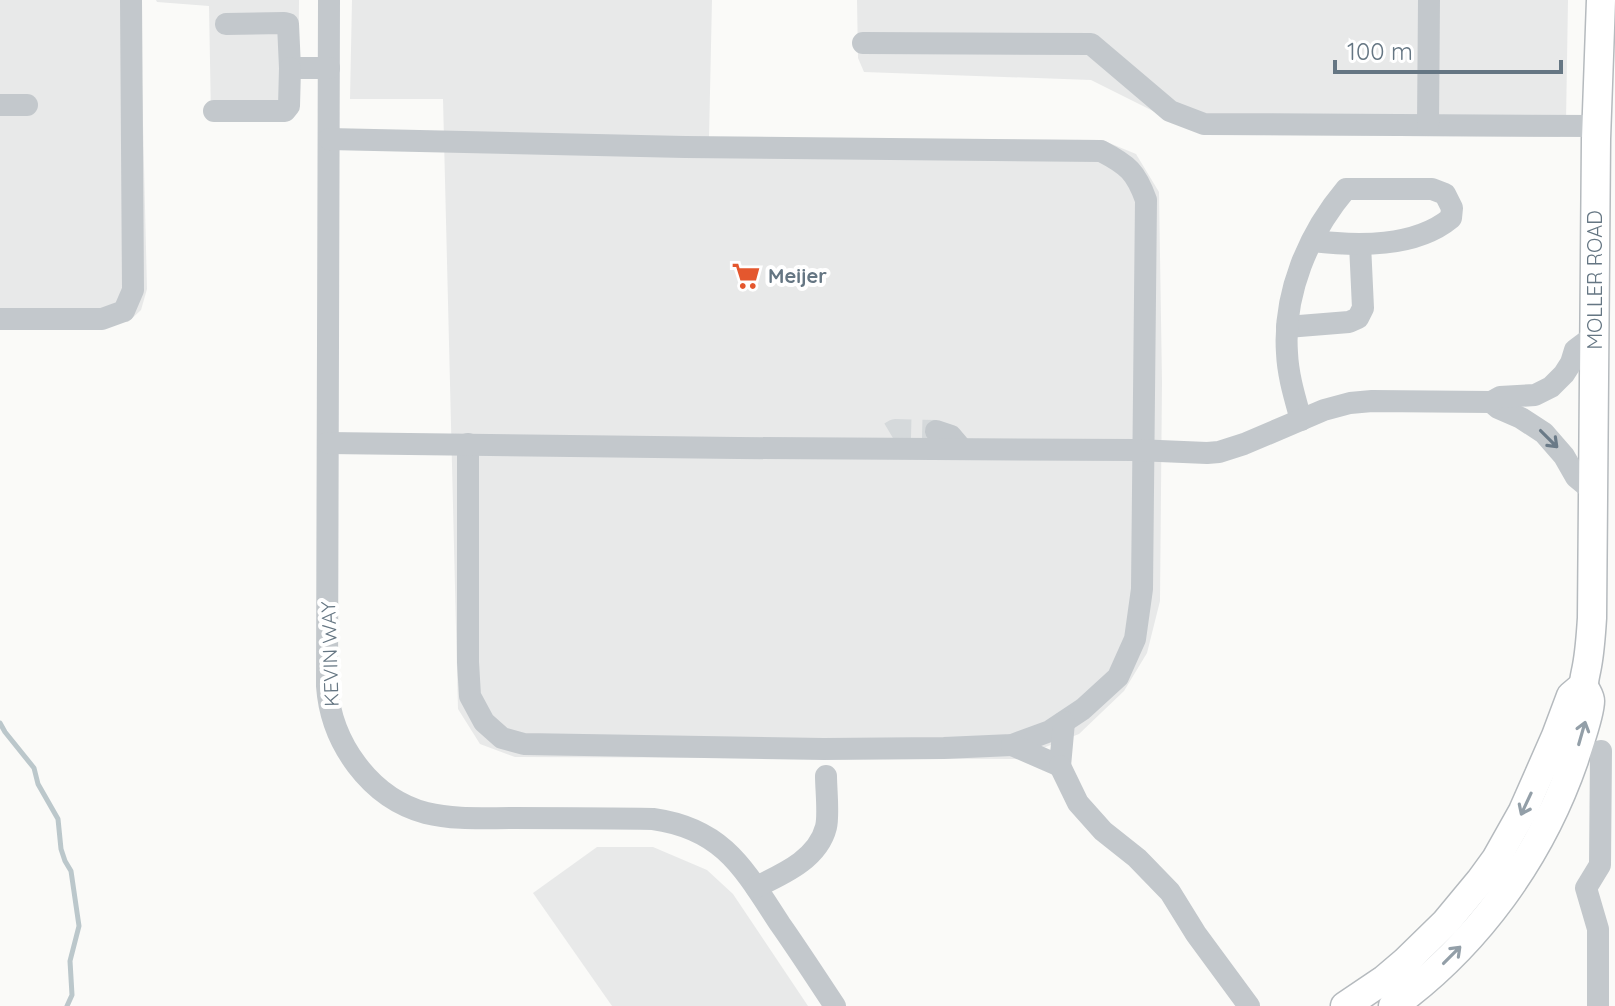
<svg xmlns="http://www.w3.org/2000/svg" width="1615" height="1006" viewBox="0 0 1615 1006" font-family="Quicksand,sans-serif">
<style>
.built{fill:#e8e9e9}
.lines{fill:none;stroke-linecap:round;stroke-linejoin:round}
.stream{stroke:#bbc7cb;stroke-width:5}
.minor-tunnel{stroke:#d5d9db;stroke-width:22;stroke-dasharray:22 11;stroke-linecap:butt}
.major-casing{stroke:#b5babe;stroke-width:31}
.minor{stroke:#c3c8cc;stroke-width:22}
.major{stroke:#fff;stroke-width:28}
.oneway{stroke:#6a7a87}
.oneway2{stroke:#939fa8}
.labels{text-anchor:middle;stroke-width:8;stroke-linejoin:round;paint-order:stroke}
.poi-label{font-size:20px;font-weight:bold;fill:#657683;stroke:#fff;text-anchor:start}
.street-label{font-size:20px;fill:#657683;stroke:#fff}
</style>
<rect width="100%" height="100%" fill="#fafaf8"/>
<!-- built -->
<g class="built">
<path d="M0,0H140L147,289L141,310L128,322L0,323Z"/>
<path d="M156,0H299L298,110L211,117L209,6L157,2Z"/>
<path d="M352,0H712L709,138L1102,140L1136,154L1159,192L1162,382L1160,601L1147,653L1124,691L1079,734L1015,759L515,757L480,744L458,709L443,99H350Z"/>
<path d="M857,0H1568L1566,122L1560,137L1227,135L1187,128L1091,80L864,72L858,58Z"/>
<path d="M597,847H653L707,870L733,894L808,1006H612L533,893Z"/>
</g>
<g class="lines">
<!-- stream -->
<path class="stream" d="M0,723L5,732L34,768L38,784L58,819L61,849L65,861L71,871L79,926L70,961L72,995L67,1006"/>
<!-- minor-tunnel -->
<path class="minor-tunnel" d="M890,433L895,430L936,431"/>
<defs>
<g id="major">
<path d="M1345,1006L1385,979L1405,962L1446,922L1480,881L1496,859L1523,811L1556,736L1571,696L1584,685"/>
<path d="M1393,1006C1477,945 1540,858 1574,760C1578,746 1590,715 1590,701C1590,695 1584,690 1584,684C1584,679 1586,672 1587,666C1590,650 1591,634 1592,618L1596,139L1601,0"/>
</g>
</defs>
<!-- major casing -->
<use href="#major" class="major-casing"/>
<!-- minor -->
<g class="minor">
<path d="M329,0L327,686C331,743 370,798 426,813C454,820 483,818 512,818C559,818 606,818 653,819C724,829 744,869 780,924C799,951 817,979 835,1006"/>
<path d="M226,24L284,23L288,24L290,68H329"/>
<path d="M863,43L1091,44L1170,111L1204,124L1597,126"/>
<path d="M0,105H27"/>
<path d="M214,111H285L289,106L290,68"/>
<path d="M1428,125L1429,0"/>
<path d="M329,139L685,147L1101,151C1128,165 1136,172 1146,200L1142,589L1135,639L1118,677L1083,709L1050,731L1012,745L944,748L824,749L524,744L502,738L484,722L470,696L468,662V444"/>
<path d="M0,319H102L124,311L133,290L131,0"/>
<path d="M1287,327L1349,322L1358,318L1363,308L1360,244"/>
<path d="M1491,402L1498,408L1521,418L1544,433L1564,456L1576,477L1594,492"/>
<path d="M1301,420C1295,398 1288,376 1287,353C1283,294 1308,234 1346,189H1432L1445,194L1452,208L1451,218C1415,248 1357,246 1312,241"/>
<path d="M936,431L951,436L962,449"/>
<path d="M328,443L738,448L1136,450L1207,453L1219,452L1244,444L1324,410L1350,403L1372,401L1491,402L1500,397L1535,395L1551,387L1564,374L1571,363L1575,350L1595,335"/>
<path d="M1012,745L1060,766L1064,722"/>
<path d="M1060,766L1078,803L1103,831L1137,858L1170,892L1196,934L1249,1006"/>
<path d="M756,887C783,874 818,859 826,827C829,815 826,789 826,776"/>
<path d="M1598,1006V929L1586,888L1600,865L1601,751"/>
</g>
<!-- major -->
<use href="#major" class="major"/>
</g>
<!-- one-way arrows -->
<defs><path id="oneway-shaft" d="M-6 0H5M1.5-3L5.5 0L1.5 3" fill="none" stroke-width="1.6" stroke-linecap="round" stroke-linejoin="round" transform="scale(2)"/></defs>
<use class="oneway" href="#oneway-shaft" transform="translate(1549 439) rotate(45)"/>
<g class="oneway2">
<use href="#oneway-shaft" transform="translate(1582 733) rotate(-74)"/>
<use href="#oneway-shaft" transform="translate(1526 804) rotate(115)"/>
<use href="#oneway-shaft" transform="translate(1452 955) rotate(-45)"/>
</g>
<!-- icons -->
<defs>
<symbol id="supermarket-bare" viewBox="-9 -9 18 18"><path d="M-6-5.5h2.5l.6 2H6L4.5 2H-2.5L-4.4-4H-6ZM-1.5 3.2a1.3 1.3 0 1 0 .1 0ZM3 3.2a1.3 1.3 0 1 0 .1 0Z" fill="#e4572e" stroke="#fff" stroke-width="2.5" paint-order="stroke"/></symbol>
</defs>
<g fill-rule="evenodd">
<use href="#supermarket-bare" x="726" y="256" width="40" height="40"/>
</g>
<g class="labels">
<!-- poi labels -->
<g class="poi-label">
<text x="768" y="283">Meijer</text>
</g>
<!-- street labels -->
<g class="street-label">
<text transform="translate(1595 280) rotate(-90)" y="7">MOLLER ROAD</text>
<text transform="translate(330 654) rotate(-92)" y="7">KEVIN WAY</text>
</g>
</g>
<!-- scale -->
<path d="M1335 60v12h226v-12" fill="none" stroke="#657683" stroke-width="4"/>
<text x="1347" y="60" font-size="24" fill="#657683" stroke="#ffffff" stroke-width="6" paint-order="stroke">100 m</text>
</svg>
